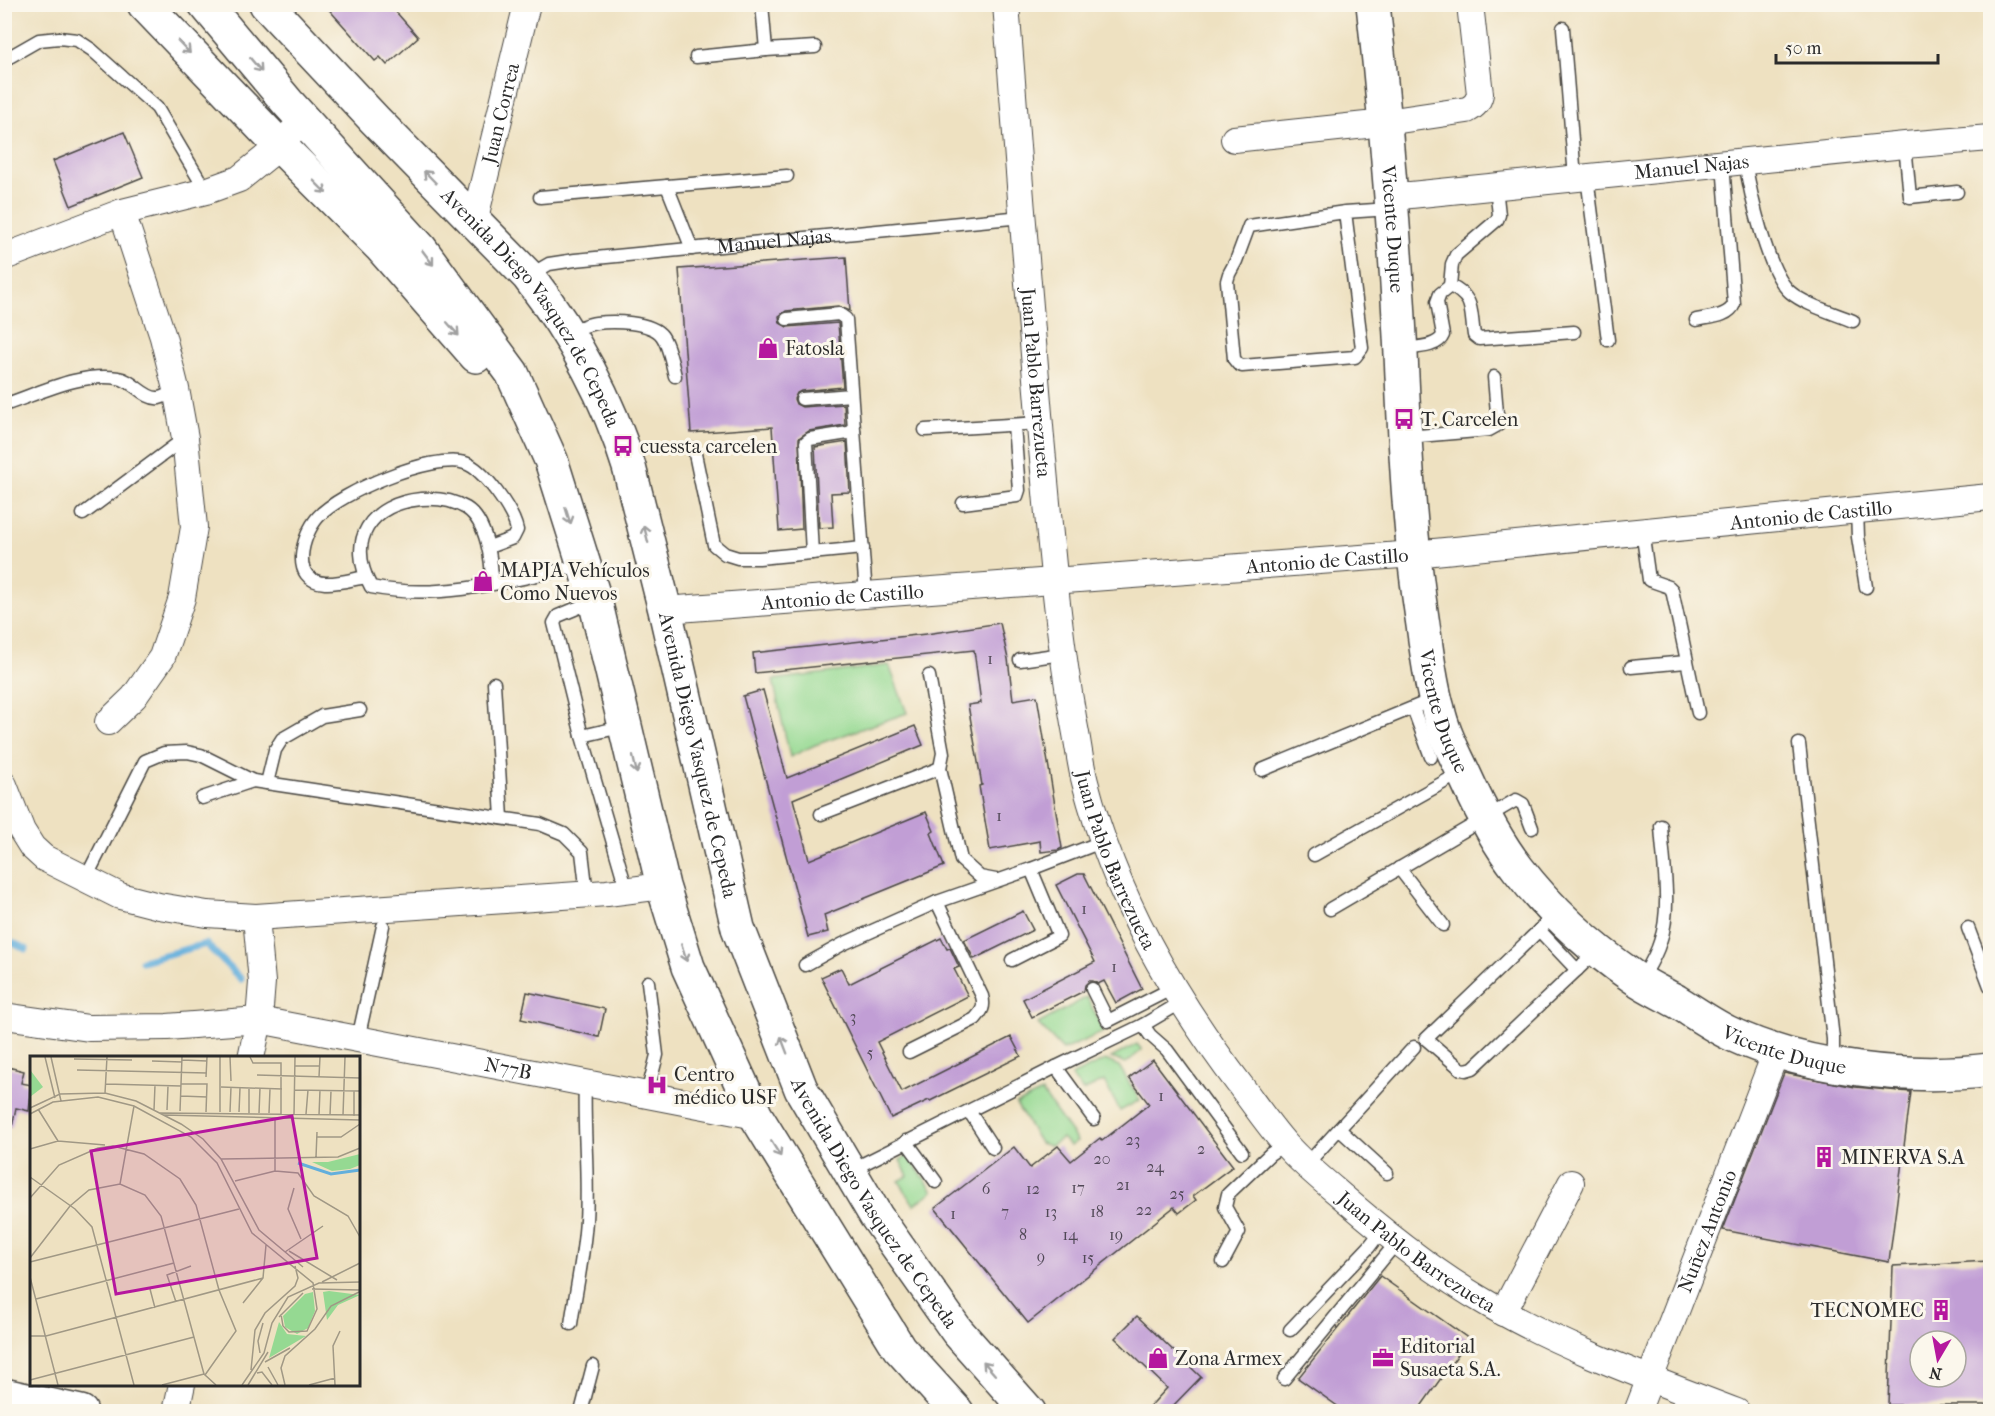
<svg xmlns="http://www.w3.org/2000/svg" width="1995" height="1416" viewBox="0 0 1995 1416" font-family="'IM FELL French Canon',serif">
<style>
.green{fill:#95d992;stroke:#60825e;stroke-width:1.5}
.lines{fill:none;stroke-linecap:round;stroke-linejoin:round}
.stream{stroke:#63afdc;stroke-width:7}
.building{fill:#c19ed5;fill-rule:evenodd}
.lane-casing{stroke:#484642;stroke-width:15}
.street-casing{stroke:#484642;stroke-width:28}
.secondary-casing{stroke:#484642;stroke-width:36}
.primary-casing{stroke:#484642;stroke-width:36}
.lane{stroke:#fff;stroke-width:12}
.street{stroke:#fff;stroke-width:26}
.secondary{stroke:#fff;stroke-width:33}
.primary{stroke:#fff;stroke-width:33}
.oneway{stroke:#a0a0a0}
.labels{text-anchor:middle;stroke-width:6;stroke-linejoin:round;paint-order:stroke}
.number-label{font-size:16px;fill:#504856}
.street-label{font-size:20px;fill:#2b2b2b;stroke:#fbf7ec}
.poi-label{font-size:20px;fill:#2b2b2b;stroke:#fbf7ec;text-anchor:start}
.inset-river{fill:none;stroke:#63afdc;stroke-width:3}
.inset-road{fill:none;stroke:#a09885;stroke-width:1.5}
.view{fill:#b5179e;fill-opacity:0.15;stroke:#b5179e;stroke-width:3}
.inset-edge{fill:none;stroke:#2b2b2b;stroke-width:3}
</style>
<rect width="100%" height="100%" fill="#fbf7ec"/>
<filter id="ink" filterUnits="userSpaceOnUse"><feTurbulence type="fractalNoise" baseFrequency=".0167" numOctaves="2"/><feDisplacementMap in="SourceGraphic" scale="12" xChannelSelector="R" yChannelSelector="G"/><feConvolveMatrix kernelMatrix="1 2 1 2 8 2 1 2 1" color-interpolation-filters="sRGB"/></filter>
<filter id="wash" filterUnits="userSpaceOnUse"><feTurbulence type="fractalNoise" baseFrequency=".008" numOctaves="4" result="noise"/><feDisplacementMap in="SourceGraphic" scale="24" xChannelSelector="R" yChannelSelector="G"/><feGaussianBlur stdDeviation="1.35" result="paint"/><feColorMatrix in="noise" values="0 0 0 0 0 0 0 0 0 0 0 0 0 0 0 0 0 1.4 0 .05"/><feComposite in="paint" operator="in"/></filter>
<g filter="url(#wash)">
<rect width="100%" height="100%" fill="#eee1c1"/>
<!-- green -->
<g class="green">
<path d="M889,665L907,713L815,745L790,757L773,680Z"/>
<path d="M1087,997L1104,1032L1063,1050L1038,1024Z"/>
<path d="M1137,1044L1142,1050L1126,1063L1111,1058Z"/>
<path d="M1105,1060L1119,1066L1140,1100L1120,1111L1104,1081L1083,1091L1071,1076Z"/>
<path d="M1042,1092L1077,1141L1070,1146L1062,1138L1050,1146L1040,1143L1016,1104Z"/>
<path d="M908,1155L933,1191L914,1205L899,1181L908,1176L900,1160Z"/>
</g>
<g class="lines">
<!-- stream -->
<g class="stream">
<path d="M4,939L26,949"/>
<path d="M142,961L206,944L241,979"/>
</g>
</g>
<g id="blocks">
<!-- building -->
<g class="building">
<path d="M324,4H389L418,37L387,65L380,57L375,61Z"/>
<path d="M124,132L143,177L71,206L53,161Z"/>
<path d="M846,257L850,311L838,306L786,311L779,316L780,323L787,327L838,323L843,387L801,391L797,393L794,399L796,404L802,407L844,404L845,425L809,431L799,438L802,529L779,531L772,427L691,433L679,269Z"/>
<path d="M847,442L850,492L831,493L833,527L819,528L815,447Z"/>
<path d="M1000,623L1008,659L1013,700L1037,696L1062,848L1058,850L1041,852L1040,841L990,850L979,786L982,785L968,705L981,703L974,650L755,673L753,653L926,634Z"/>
<path d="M763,690L787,778L915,726L923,745L793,799L809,860L926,812L934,831L931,833L944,866L824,915L828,932L808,937L743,696Z"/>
<path d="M1078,874H1084L1142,989L1116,1003L1104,981L1098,984L1093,981H1089L1085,985L1084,991L1032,1017L1023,999L1095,962L1056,885Z"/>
<path d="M1023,911L1033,930L974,959L964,940Z"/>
<path d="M941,938L947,949L950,948L959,967L954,969L968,996L877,1042L902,1092L1011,1037L1021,1056L930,1101L929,1100L891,1118L821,977L841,968L849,984Z"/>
<path d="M527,992L605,1009L599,1037L521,1019Z"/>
<path d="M1153,1060L1233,1166L1193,1196L1196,1200L1179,1213L1174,1207L1028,1323L935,1208L1014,1147L1030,1168L1058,1146L1071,1161L1100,1138L1102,1141L1149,1104L1129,1078Z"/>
<path d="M4,1066L24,1071L21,1083L32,1085L29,1111L16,1108L12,1127L4,1126Z"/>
<path d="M1784,1073L1855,1087L1911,1092L1889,1262L1723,1230Z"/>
<path d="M1989,1261L1990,1405H1888L1893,1266ZM1920,1341H1956V1377H1920Z"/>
<path d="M1380,1276L1469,1339L1417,1412H1346L1298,1378Z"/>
<path d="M1137,1316L1201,1377L1167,1412H1145L1167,1388L1115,1338Z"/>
</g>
</g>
</g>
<g filter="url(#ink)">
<use href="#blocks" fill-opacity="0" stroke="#484642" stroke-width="1.5"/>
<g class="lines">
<defs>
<g id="lane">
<path d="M762,4L766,50L815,47"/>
<path d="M1563,28L1575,178"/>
<path d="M696,57L766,50"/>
<path d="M4,60L39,40L59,38L77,40L92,50L157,108L206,191"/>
<path d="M1905,145L1910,197L1957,192"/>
<path d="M1745,161C1750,192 1767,272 1790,292C1805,305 1834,313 1853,321"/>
<path d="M1587,177L1608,340"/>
<path d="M667,186L787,176"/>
<path d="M1496,187L1499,215L1497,220L1456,255L1452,264L1450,286C1475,298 1470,310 1474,335L1479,339L1574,332"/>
<path d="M540,197L667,186L692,249"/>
<path d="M1345,212L1362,348L1355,357L1242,366L1238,364L1234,359L1227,281L1229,274L1236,261L1249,226L1345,212L1390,209"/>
<path id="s1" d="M530,275L549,264L575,260L1022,217"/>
<path d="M787,319L839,314L846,319L866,595"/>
<path d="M1696,320C1709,317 1729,317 1734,304L1723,164"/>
<path d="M569,331C578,329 587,324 596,323C613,321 651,321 662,336C669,346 672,364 675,376"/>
<path d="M1402,349C1414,347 1438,348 1443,335L1437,302L1440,294L1450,286"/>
<path d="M802,399L851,395"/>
<path d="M4,405C40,393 80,372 118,378C133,380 145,400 159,398C165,397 171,392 176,389"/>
<path d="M925,430L1040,423"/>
<path d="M1407,437L1489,430L1498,425L1494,377"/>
<path d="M694,449L714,545L725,554L738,558H759L863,548"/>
<path d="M963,503L1017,496L1019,490L1014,425"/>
<path d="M1857,510L1858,537L1866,587"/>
<path d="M83,514L185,438"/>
<path d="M1642,530L1649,580L1669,587L1672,590L1698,713"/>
<path d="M812,553L806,442L810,439L854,432"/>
<path d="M366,577C353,579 338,584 325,583C289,581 302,535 318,517C341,492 432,453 465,463C484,469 513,511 517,530L513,538L489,547"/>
<path d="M492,584C492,561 487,521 466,508C453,500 435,498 421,499C370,504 346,540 371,587C441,601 514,580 582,565"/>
<path d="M594,601L558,616L554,623L582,736L627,891"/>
<path d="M1020,660L1062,654"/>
<path d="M1631,667L1686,662"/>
<path d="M929,676L943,753L940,768L961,860L980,877L996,880"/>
<path d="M494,683L502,818"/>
<path d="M1413,708L1431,757"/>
<path d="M582,736L625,726"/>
<path d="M1799,744L1833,1039V1064"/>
<path d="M1262,770L1434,699"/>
<path d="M267,783L275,750L282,739L322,716L360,710"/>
<path d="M202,798L253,781"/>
<path d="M821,814L940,768"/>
<path d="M1314,855L1462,772"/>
<path d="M1399,868L1443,925"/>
<path d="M86,878L145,761L164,753L187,752L201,755L253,781L540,824L564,834L582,852L587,894"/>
<path d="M1330,909L1516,800L1523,804L1532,828"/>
<path d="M1557,913L1426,1039L1461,1069L1466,1070L1473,1068L1598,950"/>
<path d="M1968,928L1990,986"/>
<path d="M1539,930L1577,970"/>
<path d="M1012,960L1059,936L1031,869"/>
<path d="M805,965L843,944L937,902L1031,869L1104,841"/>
<path d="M1641,980C1648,968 1656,956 1660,942C1672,909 1663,862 1661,826"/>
<path d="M1092,989L1108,1021L1173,988"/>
<path d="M1143,1025L1150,1035L1167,1050L1242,1152"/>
<path d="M358,1039L383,926"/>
<path d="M909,1052L975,1019C982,1011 985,1007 982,996L937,902"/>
<path d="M1056,1067L1094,1119"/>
<path d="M647,1094L657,1055L648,982"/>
<path d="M969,1111L993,1148"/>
<path d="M1339,1129L1387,1173"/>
<path d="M906,1141L936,1182"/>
<path d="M1306,1165L1414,1047"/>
<path d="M851,1170L1056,1067L1143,1025L1182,1002"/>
<path d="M1223,1262L1239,1232L1225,1207L1228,1194L1270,1154L1285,1144"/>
<path d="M571,1324C576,1290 584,1255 586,1220C589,1174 583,1128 585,1082"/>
<path d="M1290,1330L1369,1247L1382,1230"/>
<path d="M1284,1379L1397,1242"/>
<path d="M581,1412L593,1366"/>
</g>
<g id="street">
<path id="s2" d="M1006,4C1017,149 1028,293 1041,438C1050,533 1057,628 1074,723C1078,742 1080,763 1085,782C1115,897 1172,996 1243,1089C1257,1108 1270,1127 1286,1145C1301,1162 1319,1177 1337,1192C1384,1233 1435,1274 1490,1305C1568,1350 1654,1380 1737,1412"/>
<path d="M1234,139L1366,125L1467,110C1475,106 1478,102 1480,94L1470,4"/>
<path id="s3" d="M1391,197L1905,145L1990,138"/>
<path id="s4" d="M474,222L527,4"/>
<path d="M4,257L122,212L206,191L239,179L280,146L292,132"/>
<path id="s5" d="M665,610L1414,554L1990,497"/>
<path d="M108,722L134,697L162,657L182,598L194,527L185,438L176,389L163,337L122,212"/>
<path d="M4,785L22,831L32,847L44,858L120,896L159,906L207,914L256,917L607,893L663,886"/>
<path id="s6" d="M4,1016L89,1028L167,1027L259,1020L756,1116"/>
<path d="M251,1058L259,1020L262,982L256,917"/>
<path d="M1503,1313L1571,1183"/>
<path d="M176,1412L182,1384"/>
<path id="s7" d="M1637,1412L1776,1052"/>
</g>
<g id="secondary">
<path id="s8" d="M1373,4C1386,121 1395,237 1401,354C1405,444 1409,535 1423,625C1427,653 1430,682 1438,709C1443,733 1455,754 1465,776C1479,807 1496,841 1518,869C1549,909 1590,947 1632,976C1646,986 1661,993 1676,1001C1694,1012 1712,1025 1731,1034C1806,1069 1909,1080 1990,1070"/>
<path d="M4,1395L81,1412"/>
</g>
<g id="primary">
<path d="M144,4L280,146L380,246L476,356"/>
<path d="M205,4L288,103L420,248L512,373L551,460L595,600L663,886L688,967L756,1116L899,1348L957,1412"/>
<path id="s9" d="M266,4L375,120L528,276C572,333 608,398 629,467L665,610L738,928L801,1089L876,1216L957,1331L1029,1412"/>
</g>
</defs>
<!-- lane casing -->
<use href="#lane" class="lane-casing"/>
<!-- street casing -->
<use href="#street" class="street-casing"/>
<!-- secondary casing -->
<use href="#secondary" class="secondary-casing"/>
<!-- primary casing -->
<use href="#primary" class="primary-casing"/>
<!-- lane -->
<use href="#lane" class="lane"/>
<!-- street -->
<use href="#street" class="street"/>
<!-- secondary -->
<use href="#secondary" class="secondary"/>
<!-- primary -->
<use href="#primary" class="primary"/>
</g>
<!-- one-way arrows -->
<defs><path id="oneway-shaft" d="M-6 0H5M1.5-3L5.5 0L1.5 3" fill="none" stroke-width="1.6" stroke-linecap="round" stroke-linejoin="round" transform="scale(1.5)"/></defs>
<g class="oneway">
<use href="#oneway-shaft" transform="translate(184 47) rotate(46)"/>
<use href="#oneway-shaft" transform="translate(256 65) rotate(50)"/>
<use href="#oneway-shaft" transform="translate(430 177) rotate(-134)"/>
<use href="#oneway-shaft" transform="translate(320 187) rotate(45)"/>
<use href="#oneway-shaft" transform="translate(428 258) rotate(53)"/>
<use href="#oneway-shaft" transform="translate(453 329) rotate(49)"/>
<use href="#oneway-shaft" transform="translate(568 516) rotate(73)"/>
<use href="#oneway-shaft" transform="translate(646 534) rotate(-104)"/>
<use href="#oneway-shaft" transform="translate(635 765) rotate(77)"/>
<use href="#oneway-shaft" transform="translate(684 953) rotate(72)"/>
<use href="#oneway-shaft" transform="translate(784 1045) rotate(-111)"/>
<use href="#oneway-shaft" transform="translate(776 1149) rotate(58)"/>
<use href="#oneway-shaft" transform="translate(989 1368) rotate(-131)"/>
</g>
</g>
<!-- icons -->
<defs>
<symbol id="shop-bare" viewBox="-9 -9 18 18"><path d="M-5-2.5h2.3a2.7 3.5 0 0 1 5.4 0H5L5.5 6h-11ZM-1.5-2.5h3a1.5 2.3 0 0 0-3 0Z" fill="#b5179e" stroke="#fbf7ec" stroke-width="2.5" paint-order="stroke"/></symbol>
<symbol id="bus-bare" viewBox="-9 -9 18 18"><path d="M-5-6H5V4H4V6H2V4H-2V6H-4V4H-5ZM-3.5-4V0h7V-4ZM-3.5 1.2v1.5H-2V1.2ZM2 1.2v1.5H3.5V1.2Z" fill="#b5179e" stroke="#fbf7ec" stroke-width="2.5" paint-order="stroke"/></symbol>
<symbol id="hospital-bare" viewBox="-9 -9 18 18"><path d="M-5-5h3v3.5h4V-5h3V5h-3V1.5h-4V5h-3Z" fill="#b5179e" stroke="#fbf7ec" stroke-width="2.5" paint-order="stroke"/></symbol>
<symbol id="building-bare" viewBox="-9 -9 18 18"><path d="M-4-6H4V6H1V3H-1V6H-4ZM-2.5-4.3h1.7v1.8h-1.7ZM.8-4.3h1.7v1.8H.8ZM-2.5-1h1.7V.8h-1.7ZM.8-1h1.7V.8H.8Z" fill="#b5179e" stroke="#fbf7ec" stroke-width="2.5" paint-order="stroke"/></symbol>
<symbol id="office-bare" viewBox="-9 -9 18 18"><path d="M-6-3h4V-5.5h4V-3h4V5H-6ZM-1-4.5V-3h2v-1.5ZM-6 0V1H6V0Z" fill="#b5179e" stroke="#fbf7ec" stroke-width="2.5" paint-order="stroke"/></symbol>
</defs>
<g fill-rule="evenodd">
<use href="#shop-bare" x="753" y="333" width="30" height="30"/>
<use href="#bus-bare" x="1389" y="404" width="30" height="30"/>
<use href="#bus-bare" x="608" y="431" width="30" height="30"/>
<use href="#shop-bare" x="468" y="566" width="30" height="30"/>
<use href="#hospital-bare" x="642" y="1070" width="30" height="30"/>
<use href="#building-bare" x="1809" y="1142" width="30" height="30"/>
<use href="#building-bare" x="1926" y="1295" width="30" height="30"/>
<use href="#shop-bare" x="1143" y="1343" width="30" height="30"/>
<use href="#office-bare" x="1368" y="1343" width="30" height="30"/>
</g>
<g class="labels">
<!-- number labels -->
<g class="number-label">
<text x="990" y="664">1</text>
<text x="999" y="821">1</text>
<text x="1084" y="914">1</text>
<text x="1114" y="972">1</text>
<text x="853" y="1022">3</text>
<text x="870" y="1058">5</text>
<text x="1161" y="1101">1</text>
<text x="1133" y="1145">23</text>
<text x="1201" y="1154">2</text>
<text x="1102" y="1164">20</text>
<text x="1155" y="1172">24</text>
<text x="1123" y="1190">21</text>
<text x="1078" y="1193">17</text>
<text x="986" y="1194">6</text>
<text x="1033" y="1194">12</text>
<text x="1177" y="1199">25</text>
<text x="1144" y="1215">22</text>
<text x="1005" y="1217">7</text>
<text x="1051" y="1217">13</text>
<text x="1097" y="1217">18</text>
<text x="953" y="1219">1</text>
<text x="1023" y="1240">8</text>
<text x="1070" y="1240">14</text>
<text x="1116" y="1240">19</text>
<text x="1041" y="1262">9</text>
<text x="1088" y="1263">15</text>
</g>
<!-- street labels -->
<g class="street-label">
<text dy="7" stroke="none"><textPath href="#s4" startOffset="112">Juan Correa</textPath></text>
<text dy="7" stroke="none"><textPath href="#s3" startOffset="302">Manuel Najas</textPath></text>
<text dy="7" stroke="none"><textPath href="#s8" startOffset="226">Vicente Duque</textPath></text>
<text dy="7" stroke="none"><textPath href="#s1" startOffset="248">Manuel Najas</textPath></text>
<text dy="7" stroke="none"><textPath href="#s9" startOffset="405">Avenida Diego Vasquez de Cepeda</textPath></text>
<text dy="7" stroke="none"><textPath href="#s2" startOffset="380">Juan Pablo Barrezueta</textPath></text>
<text dy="7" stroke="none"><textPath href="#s5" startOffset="1150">Antonio de Castillo</textPath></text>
<text dy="7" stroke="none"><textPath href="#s5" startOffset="664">Antonio de Castillo</textPath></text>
<text dy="7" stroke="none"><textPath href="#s5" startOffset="178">Antonio de Castillo</textPath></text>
<text dy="7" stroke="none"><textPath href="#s8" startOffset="712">Vicente Duque</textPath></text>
<text dy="7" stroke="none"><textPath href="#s9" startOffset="891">Avenida Diego Vasquez de Cepeda</textPath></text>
<text dy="7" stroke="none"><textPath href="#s2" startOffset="866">Juan Pablo Barrezueta</textPath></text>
<text dy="7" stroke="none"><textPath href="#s8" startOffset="1216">Vicente Duque</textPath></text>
<text dy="7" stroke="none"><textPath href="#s6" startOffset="510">N77B</textPath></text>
<text dy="7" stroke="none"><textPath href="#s9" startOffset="1377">Avenida Diego Vasquez de Cepeda</textPath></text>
<text dy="7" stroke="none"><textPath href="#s7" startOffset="194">Nuñez Antonio</textPath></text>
<text dy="7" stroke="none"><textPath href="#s2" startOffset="1370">Juan Pablo Barrezueta</textPath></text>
</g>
<!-- poi labels -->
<g class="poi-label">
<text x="785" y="355">Fatosla</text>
<text x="1421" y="426">T. Carcelen</text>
<text x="640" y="453">cuessta carcelen</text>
<text x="500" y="577">MAPJA Vehículos<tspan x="500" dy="23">Como Nuevos</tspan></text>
<text x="674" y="1081">Centro<tspan x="674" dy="23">médico USF</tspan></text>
<text x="1841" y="1164">MINERVA S.A</text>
<text x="1924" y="1317" text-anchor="end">TECNOMEC</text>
<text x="1400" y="1353">Editorial<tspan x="1400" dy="23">Susaeta S.A.</tspan></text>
<text x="1175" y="1365">Zona Armex</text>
</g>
</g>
<!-- overview -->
<g transform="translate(30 1056)">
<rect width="330" height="330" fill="#eee1c1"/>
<path d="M1,15L13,31L0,41V16ZM330,98V109L320,113L302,115L282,106H298ZM283,236L285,255L278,272L267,278L255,271L253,260L275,238ZM293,236L299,235L330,239L308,249L297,264ZM249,266L257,278L276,280L239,302Z" fill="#95d992"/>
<path class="inset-river" d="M268,107L301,118L330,114"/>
<path class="inset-road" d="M15,1L25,42M21,1L31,45M190,1V56M200,1L201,25M220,1L223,7H251V58M44,3L102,4M152,4L177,5M122,5L152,6M265,10H289M47,14L177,17M227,19L330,22M176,21L177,1M289,21L290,1M76,28L151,30M151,28H177L176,56M191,31L252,33M264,34L330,35M75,37L77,1M151,40L177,41M0,52L30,38L75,37L106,45L151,68L173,83L191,103L229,174L273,211M8,53L28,85M124,54L125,29M137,54L138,30M150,55L152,1M200,56L201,31M209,56L210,32M130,57L330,59M219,57V32M229,57L230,32M239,57L240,33M0,58L23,46L68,41L104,50L161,81L187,107L222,177L283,227L287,253L277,275L259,276L253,270L251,258M264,58L265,1M276,58L278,34M134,59L330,64M289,59L290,34M300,59L301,35M313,59L315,1M324,60V35M245,61V115M287,81H311L330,68M0,93L28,85L75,89M286,101L287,76M191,103L308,101L330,92M0,121L45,153L62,171L104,329M205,125L245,115L268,117L284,140L318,160L330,181M90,128L104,50M264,132L258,153L271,183M0,142L29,109L68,92L83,90L114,98L150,123L166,149L189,234L206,275L175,319M259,195L307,224M255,196L293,170M0,202L40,150L59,134L90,128L115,139L131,160L174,318L186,329M0,206L209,153M0,221L28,329M292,226L330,207M120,233L125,252M282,233L330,234M6,243L144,207M146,246L137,219L161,210M213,247L233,222L236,189M249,261L273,237M0,280H16L233,222M230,297L228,285L233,267M235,306L260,292M238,311L248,329M221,314L225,274L235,257L265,230L268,222L265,210M227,317L232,316L242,329M0,324L164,281M132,329L174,318M212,329L234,297L242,267L258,241L289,227L330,226M218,329L238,296M255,329L251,312L255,300L285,273L301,250L329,236M279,329L305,322M305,329L303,290L310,275"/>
<path class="view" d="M262,60L287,202L86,238L61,95Z"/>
<rect width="330" height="330" class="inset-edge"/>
</g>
<!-- margin -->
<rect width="1995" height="1416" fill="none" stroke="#fbf7ec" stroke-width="24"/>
<!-- north arrow -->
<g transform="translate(1938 1359) rotate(190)"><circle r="28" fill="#fbf7ec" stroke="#a8a59f" stroke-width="1.5"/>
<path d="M0-4.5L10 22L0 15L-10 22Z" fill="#b5179e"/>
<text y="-9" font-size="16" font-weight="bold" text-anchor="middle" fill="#2b2b2b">N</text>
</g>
<!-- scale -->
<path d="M1776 54v9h162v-9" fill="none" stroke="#2b2b2b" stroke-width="3"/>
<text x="1785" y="54" font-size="18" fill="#2b2b2b" stroke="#fbf7ec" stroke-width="4.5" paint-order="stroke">50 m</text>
</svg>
